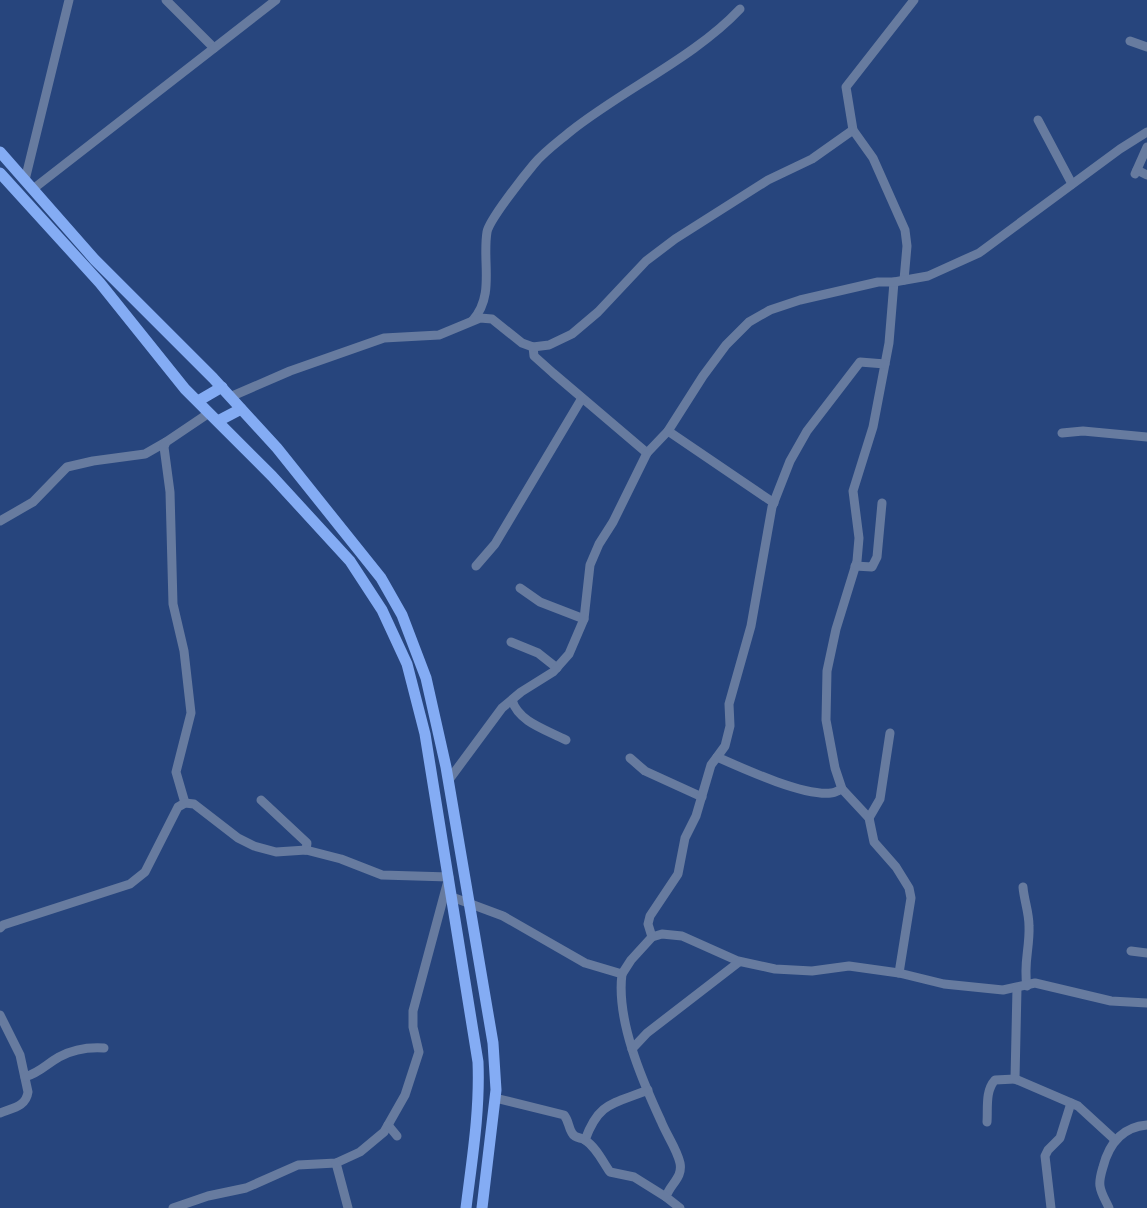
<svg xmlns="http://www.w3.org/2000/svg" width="1147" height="1208" viewBox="0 0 1147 1208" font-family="Georgia,serif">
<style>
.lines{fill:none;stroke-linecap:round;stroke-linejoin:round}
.minor{stroke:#677b9f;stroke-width:9}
.major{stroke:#84acf4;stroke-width:11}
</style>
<rect width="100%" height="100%" fill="#27457d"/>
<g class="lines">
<!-- minor -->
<g class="minor">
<path d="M166,0L214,48"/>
<path d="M1130,41L1147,47"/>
<path d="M1038,120L1072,184"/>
<path d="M1137,170L1147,175"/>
<path d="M1135,174L1147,147"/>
<path d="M25,180L69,0"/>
<path d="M33,189L276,0"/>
<path d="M904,280L907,246L905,230L873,158L853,130L846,87L914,0"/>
<path d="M894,282L889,343L873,427L853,491L859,538L857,561L836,629L827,671L826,720L835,768L842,789L869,818L874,842L896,867L909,888L911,898L899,973"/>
<path d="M473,320C495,295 482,262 487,232C489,220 524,176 534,164C545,151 558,142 571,131C624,89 695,57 740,9"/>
<path d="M533,347L534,356L553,373L647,453"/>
<path d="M230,397L290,371L384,338L439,335L480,318L492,319L522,343L533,347L549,345L572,334L598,312L646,261L675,239L768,180L812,159L853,130"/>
<path d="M668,431L774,503"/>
<path d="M1062,433L1083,431L1147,437"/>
<path d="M0,521L33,502L67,467L93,461L145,454L166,442"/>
<path d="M476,566L495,544L582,398"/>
<path d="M855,566L872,567L877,557L882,503"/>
<path d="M520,588L540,602L584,619"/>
<path d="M511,642L538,653L557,668"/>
<path d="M512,700C518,722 547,730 566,740"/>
<path d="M717,757L725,746L730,726L729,704L751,626L772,507L790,461L807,431L860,362L885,364"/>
<path d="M630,758L645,771L702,797"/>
<path d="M448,781L502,708L521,692L553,672L569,654L584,619L590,565L599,544L613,522L647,453L668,431L703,376L726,345L749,322L770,310L800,300L878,282H894L928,276L979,253L1120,149L1147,132"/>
<path d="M261,800L307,843L306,850"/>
<path d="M185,803L176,772L191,713L184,651L173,604L170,492L164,447L166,442L209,413"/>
<path d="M869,818L880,799L890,733"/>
<path d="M1023,887C1024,900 1029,912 1029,926C1030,948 1023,964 1027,986"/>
<path d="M452,897L503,916L585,963L622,974C616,1020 642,1080 661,1121C666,1134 677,1149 680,1163C683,1178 670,1184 666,1197L680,1208"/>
<path d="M0,928L3,925L130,884L145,872L178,807L185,803L194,804L238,838L254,846L276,852L306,850L341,859L382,875L449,877L413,1011V1027L419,1052L405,1095L384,1132L360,1152L336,1163L298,1165L246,1188L208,1196L173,1208"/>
<path d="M652,937L648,924L650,916L678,874L685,838L696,816L711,765L717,757C744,769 803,796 831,793C835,793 839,790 842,789"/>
<path d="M1131,951L1147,953"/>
<path d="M622,974L631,960L652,937L662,934L682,936L738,961L775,969L812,971L849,966L899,973L944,984L1003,990L1035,983L1111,1001L1147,1003"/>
<path d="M1017,988L1015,1079L1078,1106L1114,1139"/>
<path d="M0,1015L20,1055L28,1092C26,1107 12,1108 0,1113"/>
<path d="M632,1049L647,1033L739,962"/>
<path d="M25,1077C41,1072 45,1065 59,1057C72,1050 89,1047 104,1048"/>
<path d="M495,1098L564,1115C569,1121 568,1127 572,1133C575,1139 581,1137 585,1140C596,1147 603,1162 610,1172L634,1177L666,1197"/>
<path d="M987,1122C988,1108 985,1091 995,1080L1015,1079"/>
<path d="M388,1125L397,1136"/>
<path d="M585,1140C599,1101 614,1104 648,1090"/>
<path d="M336,1163L348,1208"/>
<path d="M1051,1208L1045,1156L1048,1150L1060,1138L1071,1103"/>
<path d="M1109,1208C1106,1201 1101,1194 1100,1186C1099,1180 1101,1174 1103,1167C1109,1144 1122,1127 1147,1125"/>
</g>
<!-- major -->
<g class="major">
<path d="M0,152L95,260L213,378L277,448L381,578L402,615L426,678L446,767L493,1043L496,1090L482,1208"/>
<path d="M0,173L100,283L185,389L272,476L350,561L382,610L407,664L425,734L478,1062C480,1112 472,1159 466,1208"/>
<path d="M198,401L222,387"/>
<path d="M218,421L241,409"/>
</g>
</g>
</svg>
